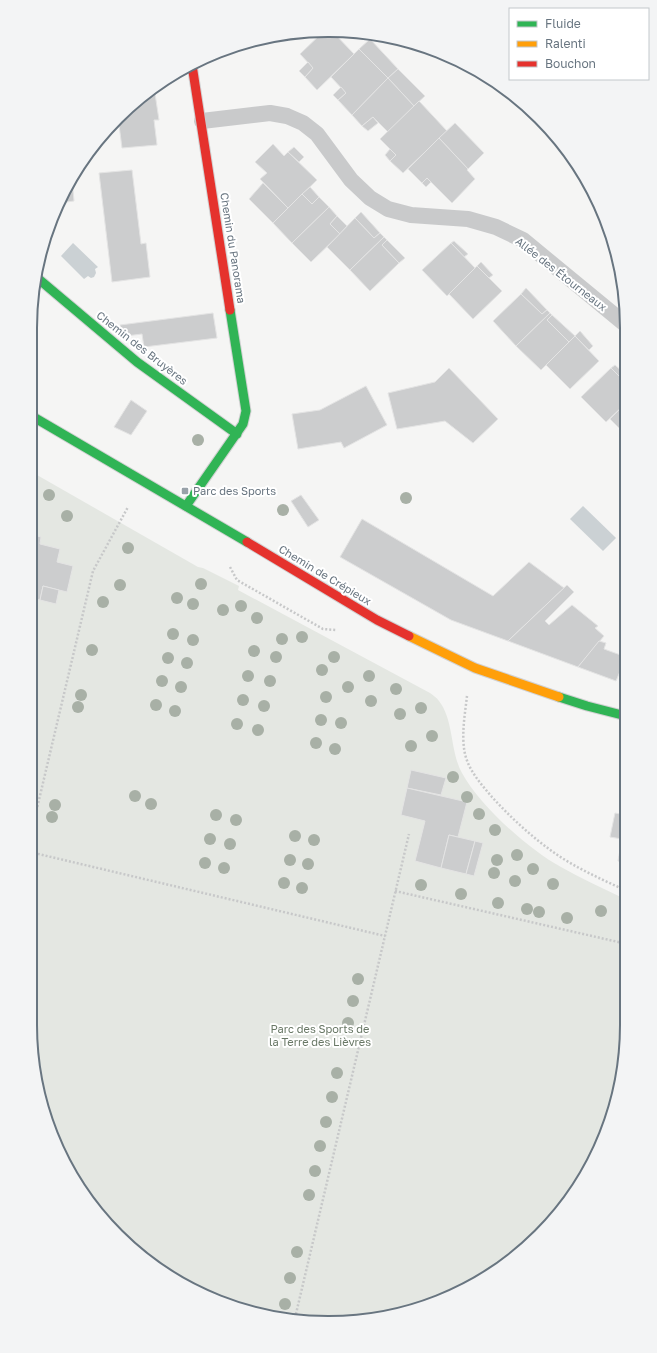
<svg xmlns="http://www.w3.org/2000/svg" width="657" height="1353" viewBox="0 0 657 1353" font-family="'Golos Text',sans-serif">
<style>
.green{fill:#e4e7e2}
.water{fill:#cbd1d4}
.building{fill:#cccdce;stroke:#e4e4e4}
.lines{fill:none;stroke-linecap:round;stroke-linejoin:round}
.fast-casing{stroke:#d1d1d2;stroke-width:11}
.slow-casing{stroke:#d1d1d2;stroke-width:11}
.jam-casing{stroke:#d1d1d2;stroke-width:11}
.path{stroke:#c7c8c9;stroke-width:2.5;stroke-dasharray:2 2;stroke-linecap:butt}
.lane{stroke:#c9cacb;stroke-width:16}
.fast{stroke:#30b455;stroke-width:9}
.slow{stroke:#ff9f0a;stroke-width:9}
.jam{stroke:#e5322d;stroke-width:9}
.tree{fill:#a8b0a6}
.poi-dot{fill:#99a2a9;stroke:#fff;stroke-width:1.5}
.labels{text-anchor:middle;stroke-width:4;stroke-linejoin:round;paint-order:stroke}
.street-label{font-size:11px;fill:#687580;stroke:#fff}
.poi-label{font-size:11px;fill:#687580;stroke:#fff;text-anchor:start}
.park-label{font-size:11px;fill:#697866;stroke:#fff}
.rim{fill:none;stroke:#687580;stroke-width:2}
</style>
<rect width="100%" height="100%" fill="#f5f5f4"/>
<!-- green -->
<path class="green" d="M30,471L198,567L203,568L239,586L238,590L430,693C433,695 437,698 439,701C454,720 450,752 462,773C479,805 529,850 561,867C582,879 605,889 627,900V1025L621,1083L604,1139L577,1191L540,1235L461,1292L367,1320L270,1317L214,1300L163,1273L92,1206L46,1121L30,1024Z"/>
<!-- water -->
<g class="water">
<path d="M73,243L98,267L95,269L96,273L94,277L91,278L88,276L84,279L61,256Z"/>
<path d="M583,506L616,538L603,551L570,519Z"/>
</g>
<!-- building -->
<g class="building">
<path d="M329,30H331L354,54L317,90L305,77L313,68L300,54L324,31Z"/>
<path d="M370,39L398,69L388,78L359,49Z"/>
<path d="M359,49L388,78L352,115L338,100L346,93L331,77Z"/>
<path d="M308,62L313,68L305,77L299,71Z"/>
<path d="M398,69L425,96L414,106L388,78Z"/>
<path d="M388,78L414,106L388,132L373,117L362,126L352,115Z"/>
<path d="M154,87L159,120H154L157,145L122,148L118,117Z"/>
<path d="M341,87L346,93L338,100L333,95Z"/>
<path d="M419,101L447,131L403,173L390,161L396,155L380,139Z"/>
<path d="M373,117L378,123L368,131L362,126Z"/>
<path d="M455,123L484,153L468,169L439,138Z"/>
<path d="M439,138L468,169L467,170L475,179L452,203L427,178L422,183L408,169Z"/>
<path d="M273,144L284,156L288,152L317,180L288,208L260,179L267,173L255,162Z"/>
<path d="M294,147L304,157L299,162L288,152Z"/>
<path d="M390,149L396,155L390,161L385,155Z"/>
<path d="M132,170L141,244L146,243L150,277L112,282L99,173Z"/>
<path d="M427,178L431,182L426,187L422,183Z"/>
<path d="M72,179L74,201L59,203Z"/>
<path d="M263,183L288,208L273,223L249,199Z"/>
<path d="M310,187L319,197L312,204L302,194Z"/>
<path d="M302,194L312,204L319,197L329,207L292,243L273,223Z"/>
<path d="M329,207L337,216L330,224L340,234L311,262L292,243Z"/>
<path d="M361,212L380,233L374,238L355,218Z"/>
<path d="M337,216L347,226L340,234L330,224Z"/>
<path d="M355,218L374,238L380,233L384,237L350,270L327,247Z"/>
<path d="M384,237L387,240L382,245L399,263L370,291L350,270Z"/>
<path d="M387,240L405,258L399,263L382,245Z"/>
<path d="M454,241L468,254L464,257L451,243Z"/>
<path d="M451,243L475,268L447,296L422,270Z"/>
<path d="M481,262L493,275L489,278L477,266Z"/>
<path d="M477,266L502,291L473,319L449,294Z"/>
<path d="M526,288L547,310L542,314L521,294Z"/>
<path d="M521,294L542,314L547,310L550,313L516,346L493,321Z"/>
<path d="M213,313L217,338L144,347L142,334L126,336L125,331L121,332L120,325Z"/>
<path d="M550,313L552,315L547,320L569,342L541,370L516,346Z"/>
<path d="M552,315L575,336L569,342L547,320Z"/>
<path d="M580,331L593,346L589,350L575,336Z"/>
<path d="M575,336L599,361L570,389L546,365Z"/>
<path d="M615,365L625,374V376L622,379L611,368Z"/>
<path d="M449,368L498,419L473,443L445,421L397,429L388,393L435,382Z"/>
<path d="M611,368L625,382V404L606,422L581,397Z"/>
<path d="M366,386L387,425L344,448L341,442L298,449L292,414L320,410Z"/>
<path d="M131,400L147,411L131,435L114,427Z"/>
<path d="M625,404V434L610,419Z"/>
<path d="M301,495L319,520L308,527L291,501Z"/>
<path d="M362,519L493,596L529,562L564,588L508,641L451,620L340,557Z"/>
<path d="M30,534L41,537L40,544L60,549L57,562L73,566L67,592L43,586L40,600L30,598Z"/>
<path d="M567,585L574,592L545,621L549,625L572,605L598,626L595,628L604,636L578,667L508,641Z"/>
<path d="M43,586L59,590L56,604L40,600Z"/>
<path d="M599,641L606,643L604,649L626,657L616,681L578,667Z"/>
<path d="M411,770L446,778L441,795L407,788Z"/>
<path d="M407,788L467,802L458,837L449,835L441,868L415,861L425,821L401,815Z"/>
<path d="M615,813L626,815V871L620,868L623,862L618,861L622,839L610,837Z"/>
<path d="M449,835L475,841L466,874L441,868Z"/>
<path d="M475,841L483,843L474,876L466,874Z"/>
</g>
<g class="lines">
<defs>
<g id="fast">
<path d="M35,276L137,362L237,434"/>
<path d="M30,415L247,542"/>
<path d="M186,506L243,424L246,411L230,310"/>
<path d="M559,697L587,706L626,716"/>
</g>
<path id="slow" d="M409,636L475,668L559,697"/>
<g id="jam">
<path d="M192,65L230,310"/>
<path d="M247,542L377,620L409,636"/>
</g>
</defs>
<!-- fast casing -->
<use href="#fast" class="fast-casing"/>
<!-- slow casing -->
<use href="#slow" class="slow-casing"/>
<!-- jam casing -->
<use href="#jam" class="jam-casing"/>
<!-- path -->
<g class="path">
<path d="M230,567L237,580L323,629L336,630"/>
<path d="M467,696C465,714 461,735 465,754C469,771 481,784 492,797C511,818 533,838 556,854C578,869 603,880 627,891"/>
<path d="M30,838L93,571L128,507"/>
<path d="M30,852L385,936"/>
<path d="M395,891L627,944"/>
<path d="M295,1318L409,834"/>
</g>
<!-- lane -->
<path class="lane" d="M202,121L270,113L287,116L303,123L317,134L351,180L370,198L388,209L411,215L468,219L496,227L523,240L625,324"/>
<!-- fast -->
<use href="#fast" class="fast"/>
<!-- slow -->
<use href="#slow" class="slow"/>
<!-- jam -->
<use href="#jam" class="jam"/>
</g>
<!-- trees -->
<g class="tree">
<circle cx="198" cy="440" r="6"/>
<circle cx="49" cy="495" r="6"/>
<circle cx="406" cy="498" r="6"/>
<circle cx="283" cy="510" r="6"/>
<circle cx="67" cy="516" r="6"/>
<circle cx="128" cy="548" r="6"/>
<circle cx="201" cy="584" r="6"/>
<circle cx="120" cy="585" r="6"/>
<circle cx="177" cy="598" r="6"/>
<circle cx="103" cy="602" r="6"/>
<circle cx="193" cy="604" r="6"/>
<circle cx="241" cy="606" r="6"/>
<circle cx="223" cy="610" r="6"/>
<circle cx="257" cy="618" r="6"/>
<circle cx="173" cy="634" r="6"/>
<circle cx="302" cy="637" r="6"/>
<circle cx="282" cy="639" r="6"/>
<circle cx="193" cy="640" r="6"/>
<circle cx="92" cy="650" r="6"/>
<circle cx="254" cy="651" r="6"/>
<circle cx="276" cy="657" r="6"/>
<circle cx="334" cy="657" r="6"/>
<circle cx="168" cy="658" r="6"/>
<circle cx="187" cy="663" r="6"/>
<circle cx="322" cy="670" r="6"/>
<circle cx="248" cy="676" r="6"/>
<circle cx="369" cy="676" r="6"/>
<circle cx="162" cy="681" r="6"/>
<circle cx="270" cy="681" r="6"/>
<circle cx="181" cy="687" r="6"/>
<circle cx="348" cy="687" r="6"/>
<circle cx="396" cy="689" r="6"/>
<circle cx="81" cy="695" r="6"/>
<circle cx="326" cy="697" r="6"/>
<circle cx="243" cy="700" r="6"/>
<circle cx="371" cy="701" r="6"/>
<circle cx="156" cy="705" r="6"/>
<circle cx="264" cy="706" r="6"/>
<circle cx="78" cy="707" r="6"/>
<circle cx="421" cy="708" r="6"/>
<circle cx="175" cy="711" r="6"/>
<circle cx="400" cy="714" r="6"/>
<circle cx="321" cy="720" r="6"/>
<circle cx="341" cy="723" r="6"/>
<circle cx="237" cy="724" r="6"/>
<circle cx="258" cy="730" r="6"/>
<circle cx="432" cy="736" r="6"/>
<circle cx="316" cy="743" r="6"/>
<circle cx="411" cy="746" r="6"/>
<circle cx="335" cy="749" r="6"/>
<circle cx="453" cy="777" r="6"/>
<circle cx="135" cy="796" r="6"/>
<circle cx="467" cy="797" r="6"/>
<circle cx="151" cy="804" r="6"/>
<circle cx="55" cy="805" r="6"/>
<circle cx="479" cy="814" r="6"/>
<circle cx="216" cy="815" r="6"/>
<circle cx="52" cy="817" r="6"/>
<circle cx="236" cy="820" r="6"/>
<circle cx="495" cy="830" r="6"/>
<circle cx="295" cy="836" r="6"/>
<circle cx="210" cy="839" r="6"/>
<circle cx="314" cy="840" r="6"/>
<circle cx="230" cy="844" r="6"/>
<circle cx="517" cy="855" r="6"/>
<circle cx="290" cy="860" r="6"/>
<circle cx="497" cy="860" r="6"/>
<circle cx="205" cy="863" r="6"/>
<circle cx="308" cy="864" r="6"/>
<circle cx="224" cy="868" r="6"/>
<circle cx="533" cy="869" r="6"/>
<circle cx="494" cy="873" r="6"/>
<circle cx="515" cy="881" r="6"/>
<circle cx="284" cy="883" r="6"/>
<circle cx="553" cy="884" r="6"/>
<circle cx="421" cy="885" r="6"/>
<circle cx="302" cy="888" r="6"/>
<circle cx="461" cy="894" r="6"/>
<circle cx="498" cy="903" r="6"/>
<circle cx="527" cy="909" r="6"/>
<circle cx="601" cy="911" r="6"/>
<circle cx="539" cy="912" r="6"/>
<circle cx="567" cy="918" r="6"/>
<circle cx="358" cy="979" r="6"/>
<circle cx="353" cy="1001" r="6"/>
<circle cx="348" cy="1023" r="6"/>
<circle cx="337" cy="1073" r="6"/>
<circle cx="332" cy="1097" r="6"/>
<circle cx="326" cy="1122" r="6"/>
<circle cx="320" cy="1146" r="6"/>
<circle cx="315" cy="1171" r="6"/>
<circle cx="309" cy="1195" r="6"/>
<circle cx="297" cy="1252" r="6"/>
<circle cx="290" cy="1278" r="6"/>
<circle cx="285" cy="1304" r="6"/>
</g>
<!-- markers -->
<rect class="poi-dot" x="181" y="487" width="8" height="8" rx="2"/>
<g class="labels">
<!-- street labels -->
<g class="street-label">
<text transform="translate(233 248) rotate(81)" y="4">Chemin du Panorama</text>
<text transform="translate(561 274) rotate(38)" y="4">Allée des Étourneaux</text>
<text transform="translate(142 348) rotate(38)" y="4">Chemin des Bruyères</text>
<text transform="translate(325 575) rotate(31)" y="4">Chemin de Crépieux</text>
</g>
<!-- poi labels -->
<g class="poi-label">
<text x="193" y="495">Parc des Sports</text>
</g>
<!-- park labels -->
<g class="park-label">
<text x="320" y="1033">Parc des Sports de<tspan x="320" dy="13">la Terre des Lièvres</tspan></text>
</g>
</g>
<!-- crop -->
<path d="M0 0H657V1353H0ZM328 37H329A291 291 0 0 1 620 328V1025A291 291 0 0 1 329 1316H328A291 291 0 0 1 37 1025V328A291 291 0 0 1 328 37Z" fill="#f3f4f5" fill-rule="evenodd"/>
<path class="rim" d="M328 37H329A291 291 0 0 1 620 328V1025A291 291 0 0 1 329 1316H328A291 291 0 0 1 37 1025V328A291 291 0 0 1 328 37Z"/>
<!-- legend -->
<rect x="509" y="8" width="140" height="72" fill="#ffffff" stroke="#c3c8cc"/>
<rect x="517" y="21" width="20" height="6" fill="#30b455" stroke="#c3c8cc"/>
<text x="545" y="28" font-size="12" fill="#687580">Fluide</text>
<rect x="517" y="41" width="20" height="6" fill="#ff9f0a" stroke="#c3c8cc"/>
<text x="545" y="48" font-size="12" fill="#687580">Ralenti</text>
<rect x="517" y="61" width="20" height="6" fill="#e5322d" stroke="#c3c8cc"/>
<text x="545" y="68" font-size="12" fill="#687580">Bouchon</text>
</svg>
